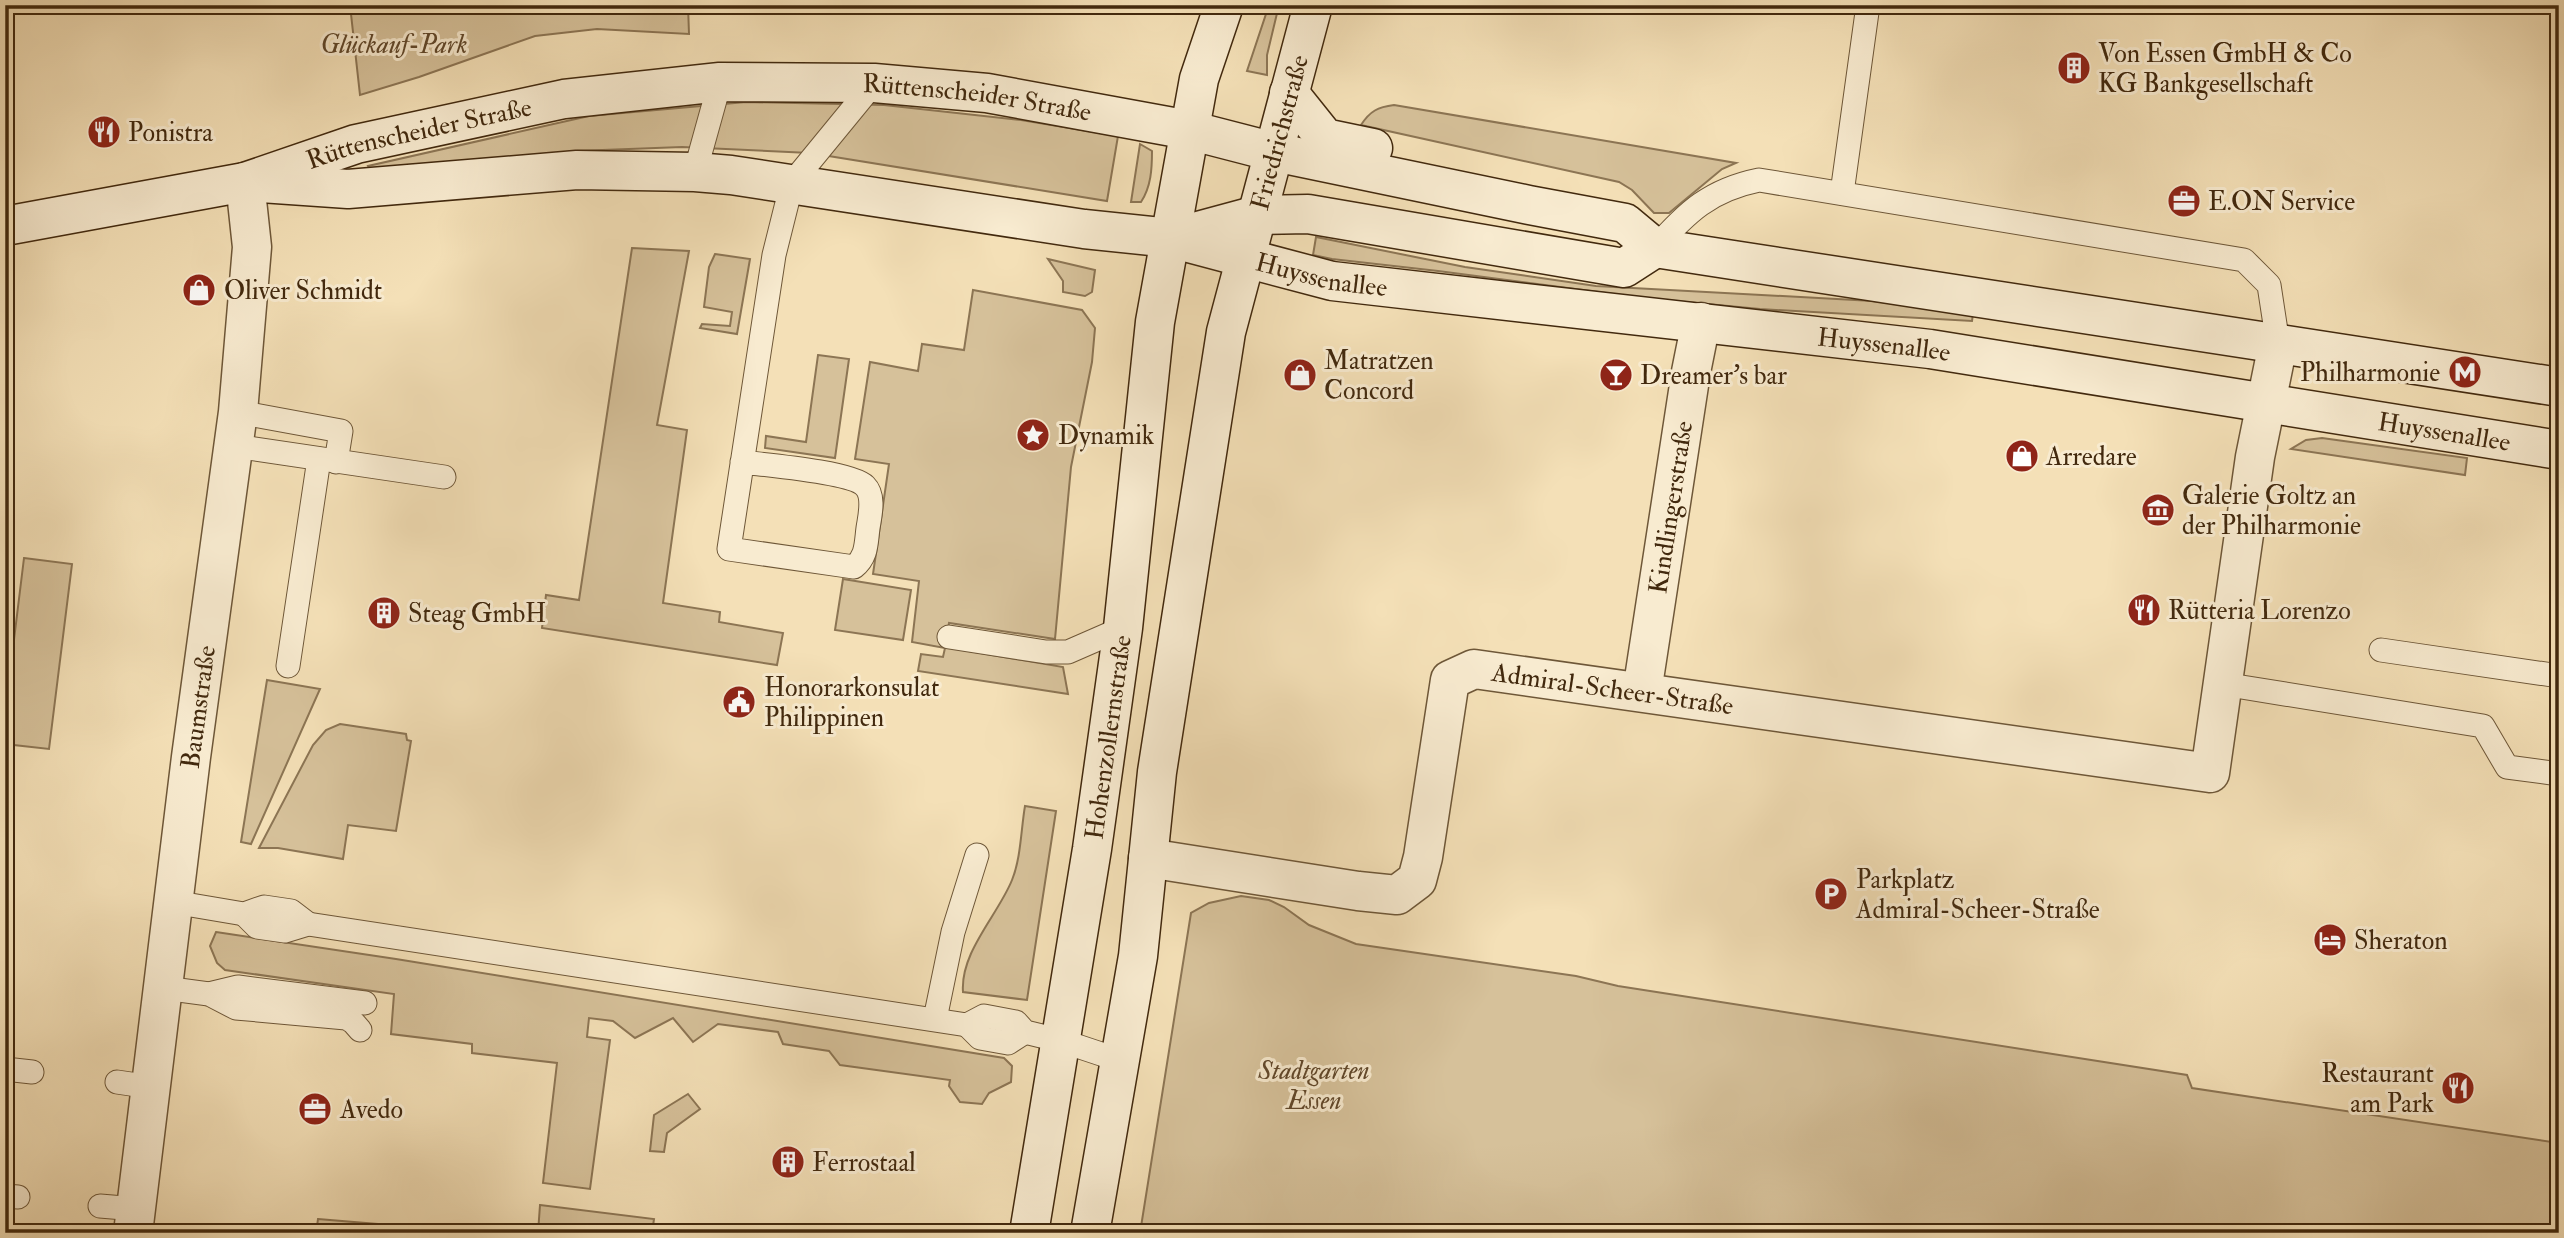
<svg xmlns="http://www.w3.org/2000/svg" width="2564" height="1238" viewBox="0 0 2564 1238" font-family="'IM FELL Double Pica',serif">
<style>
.green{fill:#d6c19a;stroke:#8c7554;stroke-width:2}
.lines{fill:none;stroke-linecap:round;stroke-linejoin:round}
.lane-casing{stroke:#6e5738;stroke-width:25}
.street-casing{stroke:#6e5738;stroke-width:41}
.secondary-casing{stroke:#42290e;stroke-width:41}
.lane{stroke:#f8ebd0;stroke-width:23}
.street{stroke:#f8ebd0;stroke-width:38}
.secondary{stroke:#f8ebd0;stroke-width:38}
.labels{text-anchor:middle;stroke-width:6;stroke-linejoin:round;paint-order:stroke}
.park-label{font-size:26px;font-style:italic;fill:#60472a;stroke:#f8ebd0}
.poi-label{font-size:26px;fill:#42290e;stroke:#f8ebd0;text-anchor:start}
.street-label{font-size:26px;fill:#42290e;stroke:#f8ebd0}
</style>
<rect width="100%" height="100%" fill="#f4e0b7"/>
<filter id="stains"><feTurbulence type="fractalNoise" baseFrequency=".00286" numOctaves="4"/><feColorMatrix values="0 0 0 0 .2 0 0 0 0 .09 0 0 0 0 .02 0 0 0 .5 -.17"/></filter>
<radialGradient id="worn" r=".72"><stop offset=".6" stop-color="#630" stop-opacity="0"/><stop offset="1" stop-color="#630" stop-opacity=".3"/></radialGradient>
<!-- green -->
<g class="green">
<path d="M350,5H688L689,34L597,29L535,36L419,77L360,95Z"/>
<path d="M1269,5H1279L1267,55V75L1247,71Z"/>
<path d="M746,102L884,105L1021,120L1118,136L1107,201L810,153L682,147L576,151L372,173L368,166L589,116Z"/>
<path d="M1394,105L1736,163L1722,169L1669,213H1654L1632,190L1619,182L1361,125C1370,111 1378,107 1394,105Z"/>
<path d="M1140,144L1152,151C1152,169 1151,187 1141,202H1131Z"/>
<path d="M1316,237L1465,267L1596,286L1873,301L1973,314L1972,321L1760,309L1644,298L1438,271L1332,259L1313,255Z"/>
<path d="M632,248L689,251L657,425L687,430L663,603L720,612L719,622L783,633L777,665L542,628L546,595L579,600Z"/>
<path d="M715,254L750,259L737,334L700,328L702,324L730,326L732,312L704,307L709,267Z"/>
<path d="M1048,259L1095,270L1092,292L1085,296L1063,292V281Z"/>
<path d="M973,290L1082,310L1095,328L1092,362L1071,467L1055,639L949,623L945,647L1063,667L1068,694L918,671L921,654L943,657L945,648L912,642L919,581L873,574L889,464L855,459L870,362L918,371L922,344L964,350Z"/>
<path d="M818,355L849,359L835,458L765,448L766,436L806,442Z"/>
<path d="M2322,438L2467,458L2465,475L2291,449L2306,440Z"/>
<path d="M24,558L72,564L49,749L5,744V713Z"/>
<path d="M843,579L911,590L903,640L835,630Z"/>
<path d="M267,680L320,689L251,844L241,842Z"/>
<path d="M340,724L406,734L407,740L411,741L396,831L348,825L343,859L278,848H259L313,745L326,730Z"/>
<path d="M1025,806L1056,811L1027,1000L963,992C960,952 998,915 1012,880C1021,858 1021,829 1025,806Z"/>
<path d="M1241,896L1269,900L1284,907L1309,925L1356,944L1576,976L1618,986L2187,1075L2192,1088L2559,1143V1233H1140L1191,913L1209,903Z"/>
<path d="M216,932L396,959L1004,1058L1012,1066L1011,1082L989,1093L982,1104L960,1102L949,1086L950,1080L840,1065L829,1051L783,1044L778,1032L718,1024L693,1042L673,1018L635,1038L613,1021L589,1018L587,1037L610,1040L590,1189L543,1183L557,1063L472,1053V1044L391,1034L394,994L225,970L217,963L210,946Z"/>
<path d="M688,1094L700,1109L667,1133L664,1152L650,1151L654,1115Z"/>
<path d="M540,1205L654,1219L652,1233H538Z"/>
<path d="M318,1219L389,1225L388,1233H316Z"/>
</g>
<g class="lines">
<defs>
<g id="lane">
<path d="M695,172L720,82"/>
<path d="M1842,193L1868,5"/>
<path d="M1655,248C1687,212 1710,190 1759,180L2244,260L2269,285L2278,344"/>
<path d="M238,412L341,431L336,462"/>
<path d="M235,446L444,477"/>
<path d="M742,462C765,465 851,472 865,486C875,496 870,515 868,528C866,543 867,557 854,567L729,549L774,255L792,183L874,83"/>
<path d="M949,637L1046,652H1068L1123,628"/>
<path d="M2381,650L2559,676"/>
<path d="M288,666L319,459"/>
<path d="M2223,684L2483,726L2507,767L2559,774"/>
<path d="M173,902L244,914L264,907L291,911L308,924"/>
<path d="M244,914L257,927L285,931L308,924L967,1025L984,1016L1016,1022L1025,1032L1062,1041L1119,1060"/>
<path d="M164,988L209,994L236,1008L346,1018L353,1022L360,1030"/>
<path d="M209,994L238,987L365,1003"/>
<path d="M935,1019L953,932L977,855"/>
<path d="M967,1025L980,1038L1008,1043L1025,1032"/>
<path d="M5,1069L32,1072"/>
<path d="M117,1082L151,1087"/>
<path d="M5,1196L18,1197"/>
<path d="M100,1206L136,1209"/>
</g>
<g id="street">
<path id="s1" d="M1642,692L1691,372L1701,322"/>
<path id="s2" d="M1148,858L1358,891L1397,895L1417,880L1423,857L1450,680L1474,669L2210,773L2255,457L2278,344"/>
<path id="s3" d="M133,1233L191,757L238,412L252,247L245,182"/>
</g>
<g id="secondary">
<path d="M1289,93L1325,138L1373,148"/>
<path id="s4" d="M261,183L348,189L577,170L695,172L731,175L1084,229L1170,238L1332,281L1930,349L2559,450"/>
<path id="s5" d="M5,226L245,182L356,144L564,99L720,82L874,83L987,93L1189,130L1274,152L1529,205L1625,223L1655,248L2559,387"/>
<path d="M1172,238L1257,215L1308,214L1624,268L1655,248"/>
<path id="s6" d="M1029,1233L1092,849L1123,628L1155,322L1199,79L1224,5"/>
<path id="s7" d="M1090,1233L1138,956L1157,772L1226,332L1313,5"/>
</g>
</defs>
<!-- lane casing -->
<use href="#lane" class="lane-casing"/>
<!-- street casing -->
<use href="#street" class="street-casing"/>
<!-- secondary casing -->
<use href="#secondary" class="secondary-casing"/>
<!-- lane -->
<use href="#lane" class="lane"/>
<!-- street -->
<use href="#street" class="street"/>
<!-- secondary -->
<use href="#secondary" class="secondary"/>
</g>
<!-- icons -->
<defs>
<symbol id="building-disc" viewBox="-11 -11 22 22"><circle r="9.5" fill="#8f2418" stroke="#f8ebd0"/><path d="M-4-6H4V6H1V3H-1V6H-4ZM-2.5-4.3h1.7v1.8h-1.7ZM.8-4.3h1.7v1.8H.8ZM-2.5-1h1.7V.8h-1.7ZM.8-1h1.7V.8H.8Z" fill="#fff"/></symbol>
<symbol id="restaurant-disc" viewBox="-11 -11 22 22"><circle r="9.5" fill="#8f2418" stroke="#f8ebd0"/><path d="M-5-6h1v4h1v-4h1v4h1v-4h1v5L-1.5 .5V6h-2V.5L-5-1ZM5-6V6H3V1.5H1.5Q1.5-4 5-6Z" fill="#fff"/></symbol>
<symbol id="office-disc" viewBox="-11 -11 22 22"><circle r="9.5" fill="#8f2418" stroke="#f8ebd0"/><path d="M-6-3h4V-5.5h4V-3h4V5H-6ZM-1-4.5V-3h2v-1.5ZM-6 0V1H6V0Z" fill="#fff"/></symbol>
<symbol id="shop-disc" viewBox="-11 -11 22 22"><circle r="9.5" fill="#8f2418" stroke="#f8ebd0"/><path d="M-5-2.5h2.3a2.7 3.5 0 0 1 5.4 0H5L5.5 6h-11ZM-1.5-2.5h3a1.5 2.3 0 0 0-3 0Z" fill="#fff"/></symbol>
<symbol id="metro-disc" viewBox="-11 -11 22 22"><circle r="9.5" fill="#8f2418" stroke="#f8ebd0"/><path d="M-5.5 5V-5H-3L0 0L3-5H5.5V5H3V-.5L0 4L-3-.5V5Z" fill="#fff"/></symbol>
<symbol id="bar-disc" viewBox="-11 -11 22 22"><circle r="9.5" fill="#8f2418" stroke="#f8ebd0"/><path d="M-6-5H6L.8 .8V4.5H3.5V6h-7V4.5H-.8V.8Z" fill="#fff"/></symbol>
<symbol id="sight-disc" viewBox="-11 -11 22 22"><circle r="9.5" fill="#8f2418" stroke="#f8ebd0"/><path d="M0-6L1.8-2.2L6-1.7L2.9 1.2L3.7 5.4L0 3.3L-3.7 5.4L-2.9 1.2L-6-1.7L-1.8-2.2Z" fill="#fff"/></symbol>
<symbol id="museum-disc" viewBox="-11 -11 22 22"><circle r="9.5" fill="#8f2418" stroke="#f8ebd0"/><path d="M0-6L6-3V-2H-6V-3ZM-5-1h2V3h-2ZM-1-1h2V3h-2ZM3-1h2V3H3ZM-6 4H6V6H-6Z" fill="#fff"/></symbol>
<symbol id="civic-disc" viewBox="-11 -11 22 22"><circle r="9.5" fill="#8f2418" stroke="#f8ebd0"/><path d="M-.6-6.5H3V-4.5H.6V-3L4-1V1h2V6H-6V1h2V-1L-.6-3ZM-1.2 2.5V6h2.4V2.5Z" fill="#fff"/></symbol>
<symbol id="parking-disc" viewBox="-11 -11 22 22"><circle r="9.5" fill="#8f2418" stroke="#f8ebd0"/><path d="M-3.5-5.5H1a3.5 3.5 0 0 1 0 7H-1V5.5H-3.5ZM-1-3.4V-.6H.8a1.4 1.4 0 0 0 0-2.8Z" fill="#fff"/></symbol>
<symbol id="hotel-disc" viewBox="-11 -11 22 22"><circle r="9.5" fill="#8f2418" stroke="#f8ebd0"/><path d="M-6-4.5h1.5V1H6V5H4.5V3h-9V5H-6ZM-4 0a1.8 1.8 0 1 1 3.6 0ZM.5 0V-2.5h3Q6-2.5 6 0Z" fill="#fff"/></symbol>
</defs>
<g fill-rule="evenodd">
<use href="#building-disc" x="2055" y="49" width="38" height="38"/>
<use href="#restaurant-disc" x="85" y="113" width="38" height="38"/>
<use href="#office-disc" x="2165" y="182" width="38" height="38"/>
<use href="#shop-disc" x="180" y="271" width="38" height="38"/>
<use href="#metro-disc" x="2446" y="353" width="38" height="38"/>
<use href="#shop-disc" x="1281" y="356" width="38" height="38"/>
<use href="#bar-disc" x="1597" y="356" width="38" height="38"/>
<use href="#sight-disc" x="1014" y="416" width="38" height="38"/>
<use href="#shop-disc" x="2003" y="437" width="38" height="38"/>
<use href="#museum-disc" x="2139" y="491" width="38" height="38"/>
<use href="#restaurant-disc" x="2125" y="591" width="38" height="38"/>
<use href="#building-disc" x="365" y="594" width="38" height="38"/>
<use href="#civic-disc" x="720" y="683" width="38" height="38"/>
<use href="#parking-disc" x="1812" y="875" width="38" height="38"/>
<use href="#hotel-disc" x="2311" y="921" width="38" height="38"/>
<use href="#restaurant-disc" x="2439" y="1069" width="38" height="38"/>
<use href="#office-disc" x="296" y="1090" width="38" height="38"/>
<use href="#building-disc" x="769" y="1143" width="38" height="38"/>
</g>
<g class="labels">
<!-- park labels -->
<g class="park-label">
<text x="394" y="53">Glückauf-Park</text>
<text x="1314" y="1079">Stadtgarten<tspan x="1314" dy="30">Essen</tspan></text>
</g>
<!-- poi labels -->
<g class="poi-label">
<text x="2098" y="62">Von Essen GmbH &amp; Co<tspan x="2098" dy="30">KG Bankgesellschaft</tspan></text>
<text x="128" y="141">Ponistra</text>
<text x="2208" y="210">E.ON Service</text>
<text x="224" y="299">Oliver Schmidt</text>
<text x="1324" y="369">Matratzen<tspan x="1324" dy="30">Concord</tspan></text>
<text x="2440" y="381" text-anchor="end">Philharmonie</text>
<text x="1640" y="384">Dreamer's bar</text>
<text x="1058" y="444">Dynamik</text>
<text x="2046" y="465">Arredare</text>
<text x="2182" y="504">Galerie Goltz an<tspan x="2182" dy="30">der Philharmonie</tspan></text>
<text x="2168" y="619">Rütteria Lorenzo</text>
<text x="408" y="622">Steag GmbH</text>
<text x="764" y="696">Honorarkonsulat<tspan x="764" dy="30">Philippinen</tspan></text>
<text x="1856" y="888">Parkplatz<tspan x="1856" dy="30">Admiral-Scheer-Straße</tspan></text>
<text x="2354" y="949">Sheraton</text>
<text x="2434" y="1082" text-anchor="end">Restaurant<tspan x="2434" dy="30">am Park</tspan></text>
<text x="340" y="1118">Avedo</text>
<text x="812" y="1171">Ferrostaal</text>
</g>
<!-- street labels -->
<g class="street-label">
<text dy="9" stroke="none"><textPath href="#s5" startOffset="989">Rüttenscheider Straße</textPath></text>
<text dy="9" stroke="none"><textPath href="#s7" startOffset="1118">Friedrichstraße</textPath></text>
<text dy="9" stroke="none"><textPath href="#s5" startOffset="425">Rüttenscheider Straße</textPath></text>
<text dy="9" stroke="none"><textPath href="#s4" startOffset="1071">Huyssenallee</textPath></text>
<text dy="9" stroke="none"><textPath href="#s4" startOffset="1638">Huyssenallee</textPath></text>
<text dy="9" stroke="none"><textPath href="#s4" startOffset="2205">Huyssenallee</textPath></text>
<text dy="9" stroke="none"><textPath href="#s1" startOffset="187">Kindlingerstraße</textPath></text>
<text dy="9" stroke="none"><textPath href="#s2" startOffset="646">Admiral-Scheer-Straße</textPath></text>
<text dy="9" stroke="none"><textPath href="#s3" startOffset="530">Baumstraße</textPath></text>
<text dy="9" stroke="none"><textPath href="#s6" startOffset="502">Hohenzollernstraße</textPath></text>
</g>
</g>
<!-- margin -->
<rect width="2564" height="1238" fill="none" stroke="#f4e0b7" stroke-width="28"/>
<rect x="7" y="7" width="2550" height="1224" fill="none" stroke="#42290e" stroke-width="3.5"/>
<rect x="14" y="14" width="2536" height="1210" fill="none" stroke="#42290e" stroke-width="2"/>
<rect width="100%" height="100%" filter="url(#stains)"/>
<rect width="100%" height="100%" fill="url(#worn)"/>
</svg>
